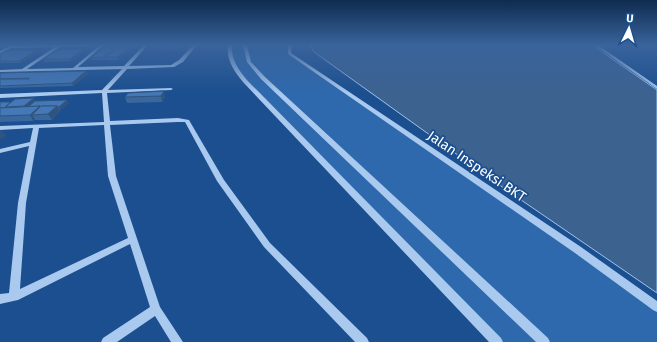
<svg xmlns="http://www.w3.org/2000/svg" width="657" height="342" viewBox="0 0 657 342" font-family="'Fira Sans',sans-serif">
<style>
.green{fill:#2e69ad}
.water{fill:#3c6290;stroke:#9cc4f0}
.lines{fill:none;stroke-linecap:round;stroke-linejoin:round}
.minor{fill:#a9c9ee;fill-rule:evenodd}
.wall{fill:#3a679d}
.shaded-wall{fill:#305480}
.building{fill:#4478b7;stroke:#305480}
.labels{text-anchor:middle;stroke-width:3.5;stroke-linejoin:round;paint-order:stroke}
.street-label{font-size:14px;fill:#fff;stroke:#1b4f8f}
</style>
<rect width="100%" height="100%" fill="#1b4f8f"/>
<!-- green -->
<path class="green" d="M230,45H290L289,53L657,308V342H497L232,64L229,49Z"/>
<!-- water -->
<path class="water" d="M310,45H592L657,90V293L508,191L314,52Z"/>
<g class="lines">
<!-- minor -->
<g class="minor">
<path d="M12,45H16L15,46L92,45L90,46L60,47L27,69L73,68L100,45H104L78,67L124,66L144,45H148L129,66L171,65L179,60L193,45H197L183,62L174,67L127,69L108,90L171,88L173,89L171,90L107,93L110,121L178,118L189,120L224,180L270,243L367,338L369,342H355L264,247L217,181L185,122H178L110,125L116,176L160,307L183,342H171L155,316L117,342H101L103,338L150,307L130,244L18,300L0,304V294L9,293L18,203L29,146L0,153V149L30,142L33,128L0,130V126L104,122L102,93L0,98V94L102,90L122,69L0,72V70L22,69L55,47L11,48L0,54V51ZM104,125L108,176L128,238L20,289L26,203L39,128Z"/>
<path d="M228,45H232C231,60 238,69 247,80L501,338L503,342H489L243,82C234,71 226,60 228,45Z"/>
<path d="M243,45H247L251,62L265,77L548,338L550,342H536L261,79L247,62Z"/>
<path d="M288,45H292L291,53L581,247L657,301V312L653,310L575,253L288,54Z"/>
<path d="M594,45H598L657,86V89Z"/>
</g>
</g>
<!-- wall -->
<g class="wall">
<path d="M183,45L177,50H166L165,49H153L152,47Z"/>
<path d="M129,48L130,50L118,60H105V59L104,60H91L90,58Z"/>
<path d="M36,50L37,53L20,63H0V54Z"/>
<path d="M84,51L71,61L44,62L43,59Z"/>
<path d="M86,71L88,74L73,86L0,88V73Z"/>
<path d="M128,93L165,97L162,102L127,103L125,97Z"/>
<path d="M34,98L35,101L69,103L60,110V111L52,120H35V119L33,121L0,122V102H11Z"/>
</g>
<!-- shaded-wall -->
<g class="shaded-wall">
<path d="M180,45H183L177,50L176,48Z"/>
<path d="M129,48L130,50L118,60L117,57Z"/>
<path d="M83,49L84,51L71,61L70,59Z"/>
<path d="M36,50L37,53L20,63L19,61Z"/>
<path d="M86,71L88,74L73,86L72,83Z"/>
<path d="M164,91L165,97L162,102L161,96Z"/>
<path d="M34,98L37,104L26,109L24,106Z"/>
<path d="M67,100L69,103L60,110L59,107Z"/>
<path d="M40,106L43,112L32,115L35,119L33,121L30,115Z"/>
<path d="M57,106L60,111L52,120L48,114Z"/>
<path d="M2,130L6,136L0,140V131Z"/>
</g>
<!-- building -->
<g class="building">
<path d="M155,45H166L164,47H152Z"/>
<path d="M168,45H180L176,48L165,47Z"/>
<path d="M104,48H129L117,57H104L114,50L103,57L90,58Z"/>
<path d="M83,49L70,59H43L57,50Z"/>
<path d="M36,50L19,61H0V54L6,51Z"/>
<path d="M86,71L72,83L0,86V79H29V78L0,79V73Z"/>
<path d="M164,91L161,96L125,97L128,93Z"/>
<path d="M34,98L24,106L5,107L15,99Z"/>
<path d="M67,100L59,107L57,106H41L40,107V106L28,107L35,101Z"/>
<path d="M0,102H11L5,107L6,108H0Z"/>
<path d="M40,106L30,115L0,116V108Z"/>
<path d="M41,106H57L48,114L32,115Z"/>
</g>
<!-- sky -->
<linearGradient id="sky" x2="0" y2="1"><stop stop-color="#0f2b4f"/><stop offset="0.48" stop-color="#39639b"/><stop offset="1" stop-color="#39639b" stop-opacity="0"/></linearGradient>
<rect width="657" height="93" fill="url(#sky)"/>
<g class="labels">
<!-- street labels -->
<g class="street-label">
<text transform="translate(477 166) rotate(34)" y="5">Jalan Inspeksi BKT</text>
</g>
</g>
<!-- north arrow -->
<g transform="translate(629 28) rotate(5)" stroke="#1b4f8f" stroke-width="3" paint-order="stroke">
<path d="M0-3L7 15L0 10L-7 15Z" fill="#ffffff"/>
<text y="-6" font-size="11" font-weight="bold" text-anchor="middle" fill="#ffffff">U</text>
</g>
</svg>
